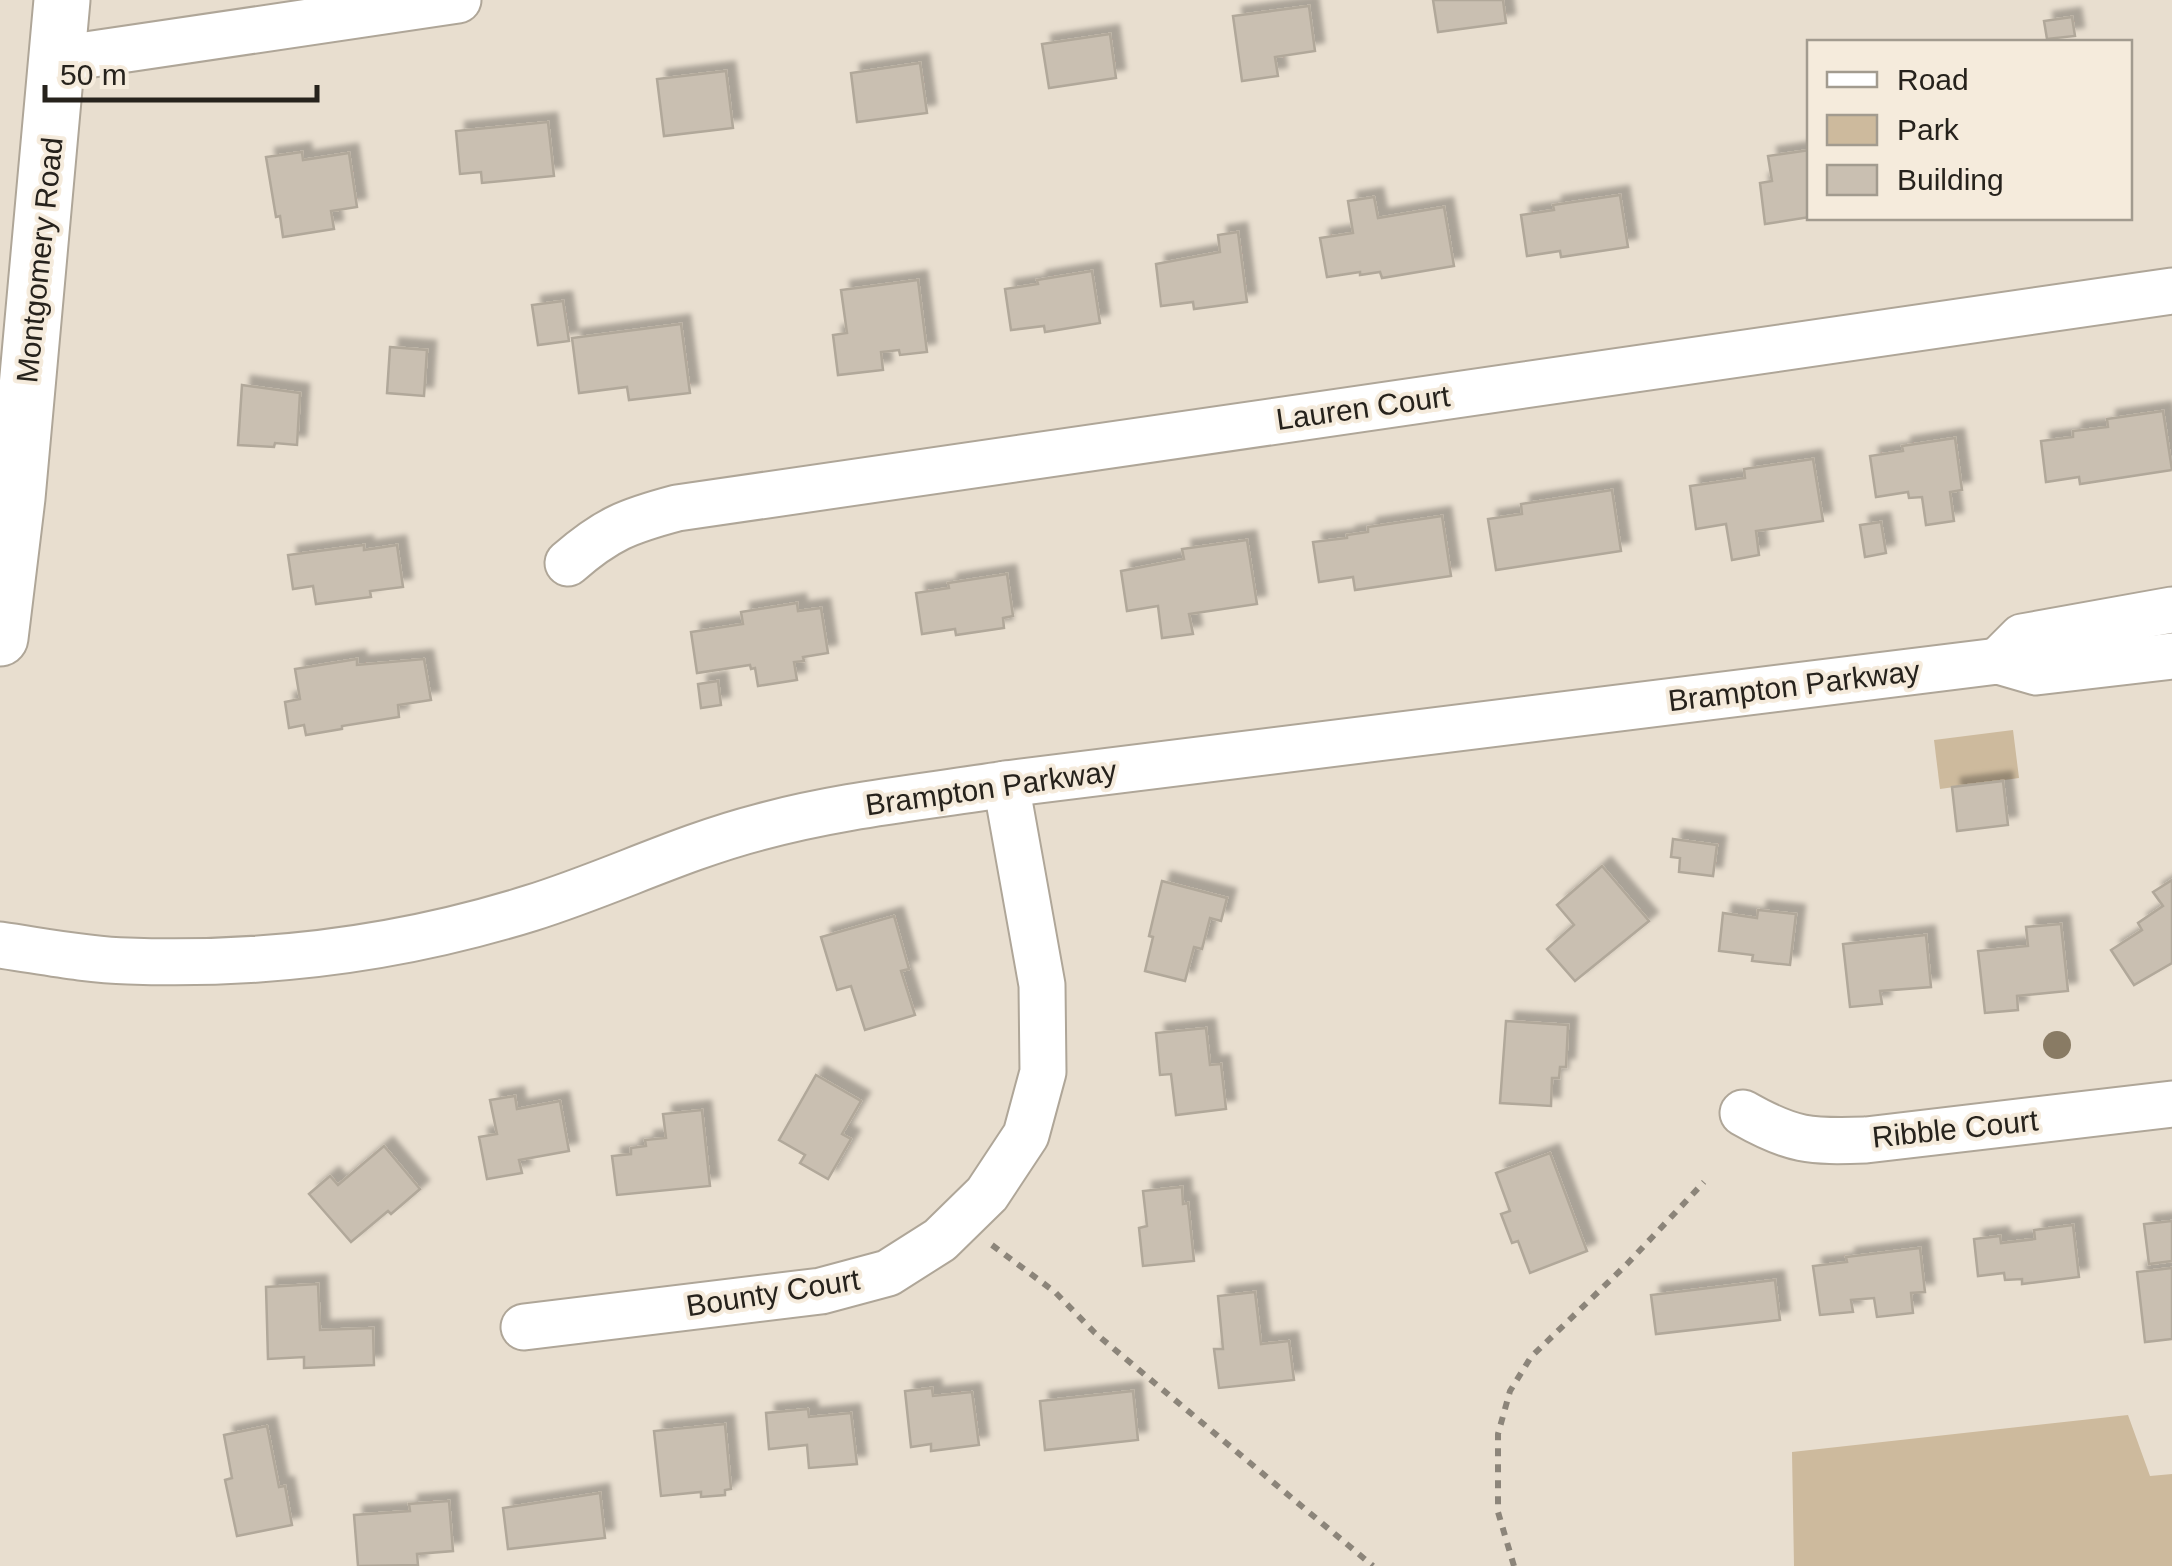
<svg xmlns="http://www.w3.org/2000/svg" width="2172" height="1566" viewBox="0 0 2172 1566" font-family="Helvetica,sans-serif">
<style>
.green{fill:#cdba9d}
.building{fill:#c9bfb1;stroke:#b1a89a;stroke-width:2.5;filter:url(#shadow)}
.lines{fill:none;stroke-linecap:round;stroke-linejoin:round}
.minor-casing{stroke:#afa698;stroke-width:49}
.secondary-casing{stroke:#afa698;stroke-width:59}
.path{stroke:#8c857a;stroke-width:6;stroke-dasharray:8 8;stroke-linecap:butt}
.minor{stroke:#fff;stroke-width:45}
.secondary{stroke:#fff;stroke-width:55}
.tree{fill:#897b64}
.labels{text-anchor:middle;stroke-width:8;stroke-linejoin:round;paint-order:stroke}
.street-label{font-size:30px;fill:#26221c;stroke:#f5ebdc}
</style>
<defs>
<filter id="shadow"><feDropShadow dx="9" dy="-9" stdDeviation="2.5" flood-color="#0004"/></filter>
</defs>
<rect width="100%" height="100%" fill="#e8decf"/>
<!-- green -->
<g class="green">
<path d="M2013,730L2019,778L1940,789L1934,740Z"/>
<path d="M2128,1415L2150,1476L2172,1474V1566H1794L1792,1452Z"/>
</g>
<!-- building -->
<g class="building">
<path d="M1433,0H1503L1506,23L1438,32Z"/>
<path d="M1309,6L1315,51L1275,57L1278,76L1242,81L1233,16Z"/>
<path d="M2072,17L2075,36L2047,39L2044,21Z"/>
<path d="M1110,34L1116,78L1049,88L1042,44Z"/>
<path d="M920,63L927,113L857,122L851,73Z"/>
<path d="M726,71L733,128L664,136L657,79Z"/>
<path d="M548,122L554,176L482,183L481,172L460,174L456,131Z"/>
<path d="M1810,150V217L1765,224L1760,183L1772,181L1768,156Z"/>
<path d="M302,152L303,160L349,153L357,207L331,211L334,229L283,237L280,216L276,217L266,157Z"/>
<path d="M1620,195L1628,247L1561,257L1560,251L1527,256L1521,215L1554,210L1553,205Z"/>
<path d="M1374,197L1378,218L1444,207L1454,266L1382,278L1380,272L1360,275V272L1327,277L1320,238L1353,233L1348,201Z"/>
<path d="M1238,232L1247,302L1194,309L1193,302L1161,306L1156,264L1220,252L1218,235Z"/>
<path d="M1092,271L1100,323L1045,332L1044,326L1011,330L1005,289L1038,284L1037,280Z"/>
<path d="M918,280L927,352L900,355L899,350L881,352L883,370L838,375L833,335L847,333L841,290Z"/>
<path d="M563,301L569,341L538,345L532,305Z"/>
<path d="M681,324L690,393L629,400L627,387L579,393L572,338Z"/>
<path d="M390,347L427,350L424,396L387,393Z"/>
<path d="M242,385L300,393L297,445L275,443L274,447L238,445Z"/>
<path d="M2163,411L2172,470L2080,484L2079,477L2046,482L2041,441L2073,437V431L2108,427L2107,419Z"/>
<path d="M1955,438L1962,490L1950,492L1954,521L1926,525L1922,497L1909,498L1908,492L1876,497L1870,456L1903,451L1902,446Z"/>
<path d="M1813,459L1823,521L1756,531L1759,555L1732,560L1726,524L1696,529L1690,486L1745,478L1744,469Z"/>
<path d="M1612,490L1621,551L1496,570L1488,519L1522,514L1521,504Z"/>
<path d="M1442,516L1451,576L1355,590L1353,577L1319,582L1313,542L1347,538V535L1368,532V527Z"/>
<path d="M1881,522L1886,553L1865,557L1860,525Z"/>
<path d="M1247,540L1257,604L1189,614L1193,634L1162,638L1158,606L1127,611L1121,571L1184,559L1182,549Z"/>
<path d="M364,545V550L397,545L403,587L370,591L371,597L316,604L313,586L293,589L288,555Z"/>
<path d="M1007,574L1013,616L1003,618L1004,628L956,635L955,629L922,634L916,593L949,588L948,583Z"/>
<path d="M797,603L798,611L821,608L828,653L803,657L804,661L794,662L797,680L758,686L755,668L751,669L750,665L697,673L691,632L743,624L741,612Z"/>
<path d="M357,659V665L424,659L431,700L398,705L399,717L342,726V729L306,735L304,725L289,728L285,702L300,699L295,669Z"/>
<path d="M718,681L721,705L701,708L698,684Z"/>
<path d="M2003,781L2008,825L1957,831L1952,787Z"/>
<path d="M1673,839L1717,845L1713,876L1679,872L1680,858L1671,857Z"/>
<path d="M1602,866L1649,921L1575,981L1547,949L1574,925L1557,905Z"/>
<path d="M2172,880V963L2134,985L2111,950L2142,930L2138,923L2163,906L2153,892Z"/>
<path d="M1162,881L1227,898L1221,921L1210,918L1202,949L1194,947L1185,981L1145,971L1153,937L1149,936Z"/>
<path d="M1758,910L1796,914L1790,965L1752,961L1753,955L1719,951L1723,913L1757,918Z"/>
<path d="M894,916L909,969L901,971L915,1015L865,1030L851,986L837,990L821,937Z"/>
<path d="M2061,924L2068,991L2017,996L2018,1010L1985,1013L1978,951L2028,946L2026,927Z"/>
<path d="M1926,935L1931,987L1880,991L1882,1004L1850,1007L1843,944Z"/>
<path d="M1506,1021L1568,1025L1566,1067H1560L1559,1078H1552L1551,1106L1500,1103Z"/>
<path d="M1206,1028L1210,1065L1221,1064L1226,1109L1176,1115L1171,1074L1160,1075L1156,1033Z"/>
<path d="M816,1075L861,1101L842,1134L851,1139L828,1179L800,1163L805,1155L779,1140Z"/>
<path d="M515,1096L517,1109L560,1101L569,1151L519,1160L522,1173L487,1179L479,1137L497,1134L490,1100Z"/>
<path d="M702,1110L710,1186L617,1195L612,1156L631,1154V1148L646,1146L645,1140L666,1138L663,1114Z"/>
<path d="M384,1146L420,1189L391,1214L388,1211L351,1242L309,1194L330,1176L338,1185Z"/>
<path d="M1550,1153L1587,1251L1530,1273L1518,1241L1512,1243L1501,1214L1510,1211L1496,1173Z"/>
<path d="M1182,1187L1183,1204L1188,1203L1194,1261L1143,1266L1139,1228L1147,1226L1143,1191Z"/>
<path d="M2172,1221V1261L2149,1264L2144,1224Z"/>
<path d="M2073,1225L2079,1277L2022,1284V1279L2005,1280L2004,1273L1978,1276L1974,1239L2000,1236L2001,1243L2035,1239L2034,1230Z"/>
<path d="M1920,1248L1925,1292L1911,1293L1913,1313L1877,1317L1874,1298L1851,1300L1853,1312L1820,1315L1813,1266L1847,1262L1846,1257Z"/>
<path d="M2172,1268V1339L2145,1342L2137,1272Z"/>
<path d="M1775,1280L1780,1320L1656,1334L1651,1295Z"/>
<path d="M318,1284L320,1330L373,1328L374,1365L304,1368V1357L268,1359L266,1287Z"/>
<path d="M1255,1292L1261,1344L1289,1341L1294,1380L1219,1388L1214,1349H1223L1218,1296Z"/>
<path d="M932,1388L933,1396L972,1392L979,1445L931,1451V1444L911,1447L905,1391Z"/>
<path d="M1133,1391L1138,1440L1045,1450L1040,1401Z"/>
<path d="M808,1409L809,1417L851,1413L857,1464L809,1468L807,1445L769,1449L766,1413Z"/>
<path d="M725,1424L731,1489L725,1490V1495L701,1497V1492L661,1496L654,1431Z"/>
<path d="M267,1426L279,1487L285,1486L292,1525L237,1536L225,1480L232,1478L224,1435Z"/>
<path d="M600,1493L605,1538L508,1549L503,1508Z"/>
<path d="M449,1501L453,1551L417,1554L418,1565L358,1566L354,1515L410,1511L409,1504Z"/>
</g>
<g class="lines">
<defs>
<g id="minor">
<path d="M59,59L458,0"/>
<path d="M568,563C607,529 628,521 677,508L2172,291"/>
<path d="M1998,661L2022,637L2172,610"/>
<path d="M0,945C42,951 85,960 128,961C265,966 400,949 531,908C608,884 682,847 760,827C840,805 924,797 1006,784L1998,661L2036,672L2172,656"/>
<path d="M1743,1113C1792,1141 1810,1142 1866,1140L2172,1104"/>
<path d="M524,1327L821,1291L888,1273L940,1240L987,1194L1026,1135L1043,1072L1042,985L1006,784"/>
</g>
<path id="secondary" d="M0,638L17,498L62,0"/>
</defs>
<!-- minor casing -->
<use href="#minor" class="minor-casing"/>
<!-- secondary casing -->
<use href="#secondary" class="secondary-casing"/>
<!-- path -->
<g class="path">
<path d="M992,1245L1055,1292L1095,1333L1373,1566"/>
<path d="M1514,1566L1498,1512V1434L1510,1391L1531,1357L1627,1264L1704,1182"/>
</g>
<!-- minor -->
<use href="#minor" class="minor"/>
<!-- secondary -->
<use href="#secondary" class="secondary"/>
</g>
<!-- trees -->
<circle class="tree" cx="2057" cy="1045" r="14"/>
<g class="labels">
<!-- street labels -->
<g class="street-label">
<text transform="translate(40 260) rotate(-84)" y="10">Montgomery Road</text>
<text transform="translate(1363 408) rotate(-8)" y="10">Lauren Court</text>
<text transform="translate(1794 686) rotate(-7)" y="10">Brampton Parkway</text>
<text transform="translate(991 788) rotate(-8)" y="10">Brampton Parkway</text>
<text transform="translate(1955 1129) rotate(-6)" y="10">Ribble Court</text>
<text transform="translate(773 1293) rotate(-9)" y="10">Bounty Court</text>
</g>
</g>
<!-- legend -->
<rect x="1807" y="40" width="325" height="180" fill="#f5ebdc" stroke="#a29b8f" stroke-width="2.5"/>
<rect x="1827" y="72" width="50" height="15" fill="#ffffff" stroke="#a29b8f" stroke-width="2.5"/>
<text x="1897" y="90" font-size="30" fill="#26221c">Road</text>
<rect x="1827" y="115" width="50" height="30" fill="#cdba9d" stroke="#a29b8f" stroke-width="2.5"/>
<text x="1897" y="140" font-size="30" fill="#26221c">Park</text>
<rect x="1827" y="165" width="50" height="30" fill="#c9bfb1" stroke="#a29b8f" stroke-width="2.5"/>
<text x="1897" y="190" font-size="30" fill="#26221c">Building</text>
<!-- scale -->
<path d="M45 85v15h272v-15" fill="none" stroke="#26221c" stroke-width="5"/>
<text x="60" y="85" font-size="30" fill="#26221c" stroke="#f5ebdc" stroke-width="8" paint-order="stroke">50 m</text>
</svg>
